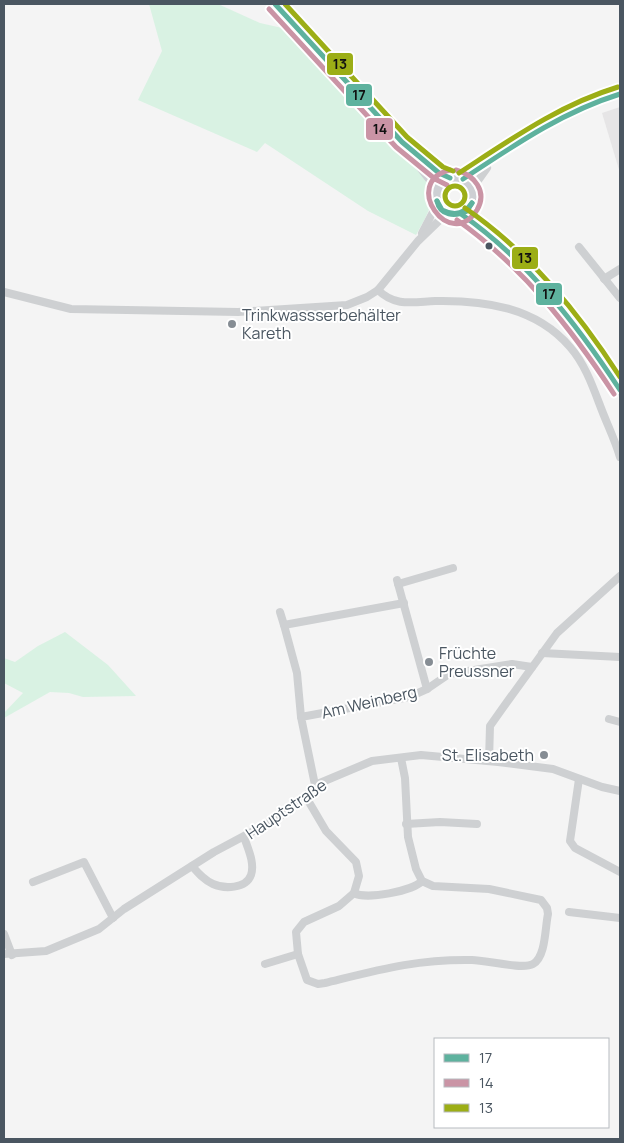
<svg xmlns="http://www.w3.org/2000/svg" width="624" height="1143" viewBox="0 0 624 1143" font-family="Manrope,sans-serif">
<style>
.education{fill:#e6e5e6}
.green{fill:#d9f2e3}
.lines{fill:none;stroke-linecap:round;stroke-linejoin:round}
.street{stroke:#ced0d2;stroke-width:8}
.secondary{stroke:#ced0d4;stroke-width:11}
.bus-1-casing{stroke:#fff;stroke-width:9}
.bus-2-casing{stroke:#fff;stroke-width:9}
.bus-3-casing{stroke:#fff;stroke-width:9}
.bus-1{stroke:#5eb29e;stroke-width:5}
.bus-2{stroke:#ca94a5;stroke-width:5}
.bus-3{stroke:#9cae16;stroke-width:5}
.bus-dot{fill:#4a5661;stroke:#fff;stroke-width:2}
.poi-dot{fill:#868d94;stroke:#fff;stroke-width:2}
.labels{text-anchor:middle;stroke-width:4;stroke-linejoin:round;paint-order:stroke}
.poi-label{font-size:16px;fill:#4a5661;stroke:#fff;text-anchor:start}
.street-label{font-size:16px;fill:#4a5661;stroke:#fff}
.line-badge{stroke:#fff;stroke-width:2}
.pale-badge-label{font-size:14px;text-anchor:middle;font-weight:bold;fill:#111}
</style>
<rect width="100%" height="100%" fill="#f4f4f4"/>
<!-- education -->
<path class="education" d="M620,107V173L602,113Z"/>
<!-- green -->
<g class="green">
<path d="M149,4H218L260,23L291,30L414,162C439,195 435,201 416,235L368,211L265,143L257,152L138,100L162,51Z"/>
<path d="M65,632L108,665L136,696L83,697L69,693L50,692L4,718V713L23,693L4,683V658L15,662L38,646Z"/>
</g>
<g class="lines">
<!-- street -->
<g class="street">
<path d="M463,179L543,127L594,102L620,94"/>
<path d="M472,189L487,168"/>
<path d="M422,233L433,212L436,199"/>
<path d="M579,247L620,298"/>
<path d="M604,279L620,269"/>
<path d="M378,290C395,307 413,302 435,301C484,300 536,307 570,347C585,364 593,387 601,408C607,424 615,440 620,457"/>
<path d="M4,292L71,309L238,312L347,305L367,297L378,290L418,241L447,213"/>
<path d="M397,580L427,689"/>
<path d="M398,584L453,568"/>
<path d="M280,612L284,625"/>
<path d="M542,653L620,657"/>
<path d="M301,717L297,673L284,625L404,603"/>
<path d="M609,719L620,722"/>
<path d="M489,761L490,726L502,709L557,633L620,576"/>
<path d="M579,779L570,841L575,848L620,872"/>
<path d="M315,785L301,717L409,697L427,689L449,674L512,664L532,667"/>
<path d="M306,797L326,831L356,862L359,876L354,893L339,906L304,922L296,932L298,954L307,980L318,984L325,983C378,970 416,959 472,960C486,960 522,970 533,964C546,957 545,927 548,914L547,908L541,900L489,889L433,886L422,881L416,869L408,837L405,778L401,758"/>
<path d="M406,824L440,822L477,824"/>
<path d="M192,866C198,873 204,880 213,884C224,889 246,889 251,875C255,863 248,849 244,837"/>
<path d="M33,882L84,862L113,918"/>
<path d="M354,893C366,900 413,891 422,881"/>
<path d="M569,912L620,918"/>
<path d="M4,934L12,955"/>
<path d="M4,954L46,951L99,929L124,909L214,852L276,819L306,797L315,785L372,761L421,755L498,762L553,769L602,787L620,791"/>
<path d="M265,964L298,954"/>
</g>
<!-- secondary -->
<g class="secondary">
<path d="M275,4L402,142L438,188"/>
<path d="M423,159L439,173L450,178"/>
<circle cx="455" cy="196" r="19"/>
<path d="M461,214C521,251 583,331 620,390"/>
</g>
<defs>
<g id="bus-1">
<path d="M275,4L402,142L439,173L450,178"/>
<path d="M463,179C513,146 562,112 620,94"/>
<path d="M437,201L442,210C454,216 464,215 472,203"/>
<path d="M437,201C440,216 455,217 467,211L472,203"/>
<path d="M461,214C527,260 576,323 620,390"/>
</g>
<g id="bus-2">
<path d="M269,9L396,147L435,179L447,185"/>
<path d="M450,170C400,182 450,253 477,210C488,191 474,175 456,170"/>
<path d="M457,220C522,266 571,328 614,394"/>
</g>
<g id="bus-3">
<path d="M285,4L407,137L443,167L453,171"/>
<path d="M459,173C510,140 559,105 618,87"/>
<circle cx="455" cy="196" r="10"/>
<path d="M465,208C529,252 578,312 620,377"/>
</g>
</defs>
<!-- bus-1 casing -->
<use href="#bus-1" class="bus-1-casing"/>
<!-- bus-2 casing -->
<use href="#bus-2" class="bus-2-casing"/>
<!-- bus-3 casing -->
<use href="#bus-3" class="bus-3-casing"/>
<!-- bus-1 -->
<use href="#bus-1" class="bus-1"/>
<!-- bus-2 -->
<use href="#bus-2" class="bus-2"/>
<!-- bus-3 -->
<use href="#bus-3" class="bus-3"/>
</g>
<!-- markers -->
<circle class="bus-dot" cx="489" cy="246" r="4.5"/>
<g class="poi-dot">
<circle cx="232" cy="324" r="5"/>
<circle cx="429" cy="662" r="5"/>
<circle cx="544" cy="755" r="5"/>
</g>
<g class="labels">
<!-- poi labels -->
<g class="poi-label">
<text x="242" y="321">Trinkwassserbehälter<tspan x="242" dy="18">Kareth</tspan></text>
<text x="439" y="659">Früchte<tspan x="439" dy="18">Preussner</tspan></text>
<text x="534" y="761" text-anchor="end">St. Elisabeth</text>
</g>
<!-- street labels -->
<g class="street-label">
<text transform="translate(369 702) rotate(-13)" y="6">Am Weinberg</text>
<text transform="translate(286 809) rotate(-34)" y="6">Hauptstraße</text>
</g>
</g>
<g class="line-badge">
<rect x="326" y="52" width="28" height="24" rx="5" fill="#9cae16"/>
<rect x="345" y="83" width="28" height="24" rx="5" fill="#5eb29e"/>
<rect x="365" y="117" width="29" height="24" rx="5" fill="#ca94a5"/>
<rect x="511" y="246" width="28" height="24" rx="5" fill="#9cae16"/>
<rect x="535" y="282" width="28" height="24" rx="5" fill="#5eb29e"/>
</g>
<g class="pale-badge-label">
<text x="340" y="69">13</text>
<text x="359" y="100">17</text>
<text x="380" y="134">14</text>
<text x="525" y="263">13</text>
<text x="549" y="299">17</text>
</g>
<!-- border -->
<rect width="624" height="1143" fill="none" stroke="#4a5661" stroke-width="10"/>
<!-- legend -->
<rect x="434" y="1038" width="175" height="90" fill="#ffffff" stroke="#b7bbc0"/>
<rect x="444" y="1054" width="25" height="8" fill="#5eb29e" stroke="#b7bbc0"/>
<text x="479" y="1063" font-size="15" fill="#4a5661">17</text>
<rect x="444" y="1079" width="25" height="8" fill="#ca94a5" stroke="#b7bbc0"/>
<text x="479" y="1088" font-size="15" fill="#4a5661">14</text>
<rect x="444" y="1104" width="25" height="8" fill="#9cae16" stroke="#b7bbc0"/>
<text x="479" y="1113" font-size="15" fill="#4a5661">13</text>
</svg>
